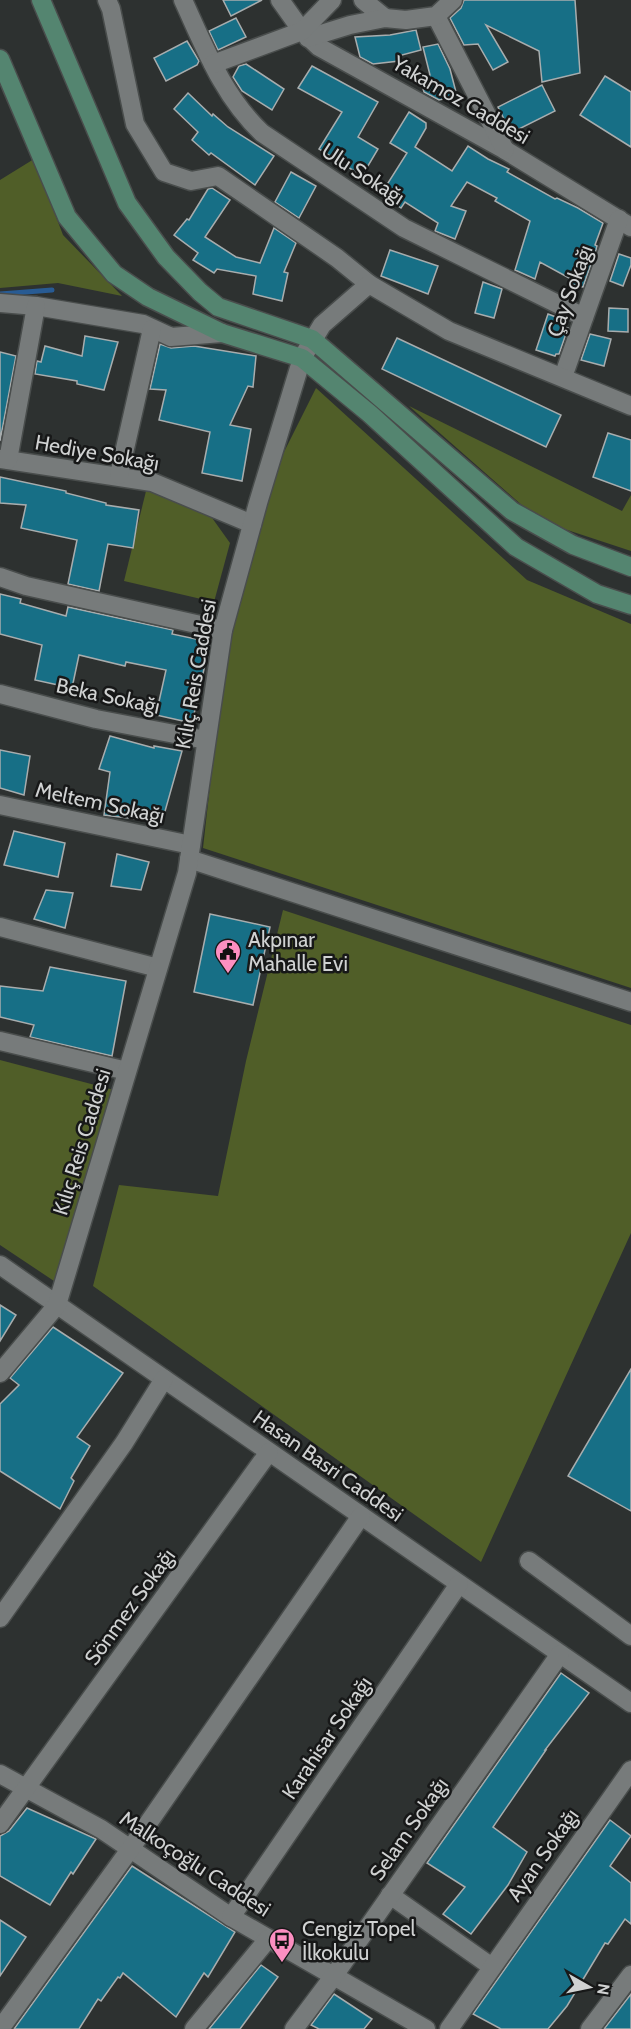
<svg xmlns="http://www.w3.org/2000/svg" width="631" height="2029" viewBox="0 0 631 2029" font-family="Cabin,sans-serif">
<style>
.green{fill:#505e28}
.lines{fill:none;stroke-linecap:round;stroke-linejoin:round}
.stream{stroke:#285b93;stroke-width:5}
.building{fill:#176f86;stroke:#a8adae;stroke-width:1.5}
.street-casing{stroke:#494d4c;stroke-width:21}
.secondary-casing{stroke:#494d4c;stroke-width:21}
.street{stroke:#777b7b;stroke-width:18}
.secondary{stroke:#548570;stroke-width:18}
.labels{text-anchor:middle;stroke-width:5;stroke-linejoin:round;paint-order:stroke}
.street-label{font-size:21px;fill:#d0d2d2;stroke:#171818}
.poi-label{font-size:21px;fill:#d0d2d2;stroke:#171818;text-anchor:start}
</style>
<rect width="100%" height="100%" fill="#2d3130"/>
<!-- green -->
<g class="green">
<path d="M34,159L63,235L122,296L58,283L0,288V180Z"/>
<path d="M316,388L527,580L631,624V988L203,848L227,634L283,454Z"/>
<path d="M409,406L622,511L631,495V551L540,521Z"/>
<path d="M147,487L210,515L230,543L214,602L124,581Z"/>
<path d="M283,910L631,1025V1233L481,1562L93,1286L119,1185L218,1196L246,1061Z"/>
<path d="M0,1060L114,1090L57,1283L0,1245Z"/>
</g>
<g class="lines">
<!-- stream -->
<path class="stream" d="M0,294L52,290"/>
</g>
<!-- building -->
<g class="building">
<path d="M223,0H262L231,16Z"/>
<path d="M464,0H575L580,73L542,82L539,51L486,25L508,62L493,70L478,44L464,45L450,18L461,8Z"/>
<path d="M236,18L246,37L218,50L209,31Z"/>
<path d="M416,30L421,50L398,56L399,61L373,64L360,57L355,37L390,35Z"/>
<path d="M187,41L199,61L197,65L166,81L154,58Z"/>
<path d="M438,44L450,69L457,96L439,100L424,92L420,78L430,75L423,47Z"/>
<path d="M246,64L284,89L272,110L242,91L233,77L239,66Z"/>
<path d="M312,66L378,102L358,137L378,149L362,176L319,149L342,112L298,88Z"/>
<path d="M605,76L631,92V147L580,115Z"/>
<path d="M542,85L555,111L511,133L498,107Z"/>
<path d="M188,93L212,116L213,114L228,127L274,156L255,185L211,153L209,155L192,140L198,132L174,109Z"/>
<path d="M409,112L426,123V128L415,147L452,171L468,146L488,159L509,169L507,172L555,199L557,198L578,208L603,223L595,245L597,246L596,250L583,287L570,284L571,279L540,262L535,279L515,270L530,221L495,201L497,198L467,182L451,206L466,211L455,239L435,231L438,223L405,202L401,208L381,194L407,153L390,143Z"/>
<path d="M291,172L316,186L299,218L275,202Z"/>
<path d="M212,188L230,200L205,237L236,257L260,263L274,228L296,243L284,272L288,273L282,301L253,294L256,276L217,269L214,273L193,260L198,253L174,235L187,219L189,220L208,189Z"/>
<path d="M390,250L438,266L428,294L381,276Z"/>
<path d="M619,254L631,258V265L623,286L610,281Z"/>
<path d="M483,282L502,289L494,318L475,313Z"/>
<path d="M609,308L628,309V332L608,331Z"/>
<path d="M548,314L567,321L565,327L568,328L559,354H556L555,356L536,350Z"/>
<path d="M590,334L611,339L604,366L581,360Z"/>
<path d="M85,336L118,342L104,390L77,384V381L35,374L37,361L41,362L45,346L82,356Z"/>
<path d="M397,338L561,415L546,447L382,369Z"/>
<path d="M160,344L171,348L194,346L256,356L253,387L248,386L230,425L251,429L242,481L202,473L210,432L159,420L166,390L150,389Z"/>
<path d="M0,352L16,356L0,441Z"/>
<path d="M608,433L631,440V491L593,477Z"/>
<path d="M0,477L66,491V493L106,503V505L139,510L133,548L108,544L99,591L68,584L77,540L21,528L26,505L0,503Z"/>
<path d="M0,594L21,599L20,603L66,616L68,607L173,630L172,634L210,642L192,723L156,715L166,670L126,662L125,666L79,655L72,688L35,680L42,645L0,634Z"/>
<path d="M110,736L154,748V746L182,751L162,822L104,815L110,772L99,769Z"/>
<path d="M0,750L30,756L24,795L0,788Z"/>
<path d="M14,831L65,843L58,877L4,865Z"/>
<path d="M117,854L149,862L141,890L111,886Z"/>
<path d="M46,890L73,893L65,928L34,919Z"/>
<path d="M210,914L270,927L253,1005L194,992Z"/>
<path d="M50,967L126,981L112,1056L30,1037L34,1025L0,1017V986L43,991Z"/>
<path d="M0,1305L16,1315L0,1341Z"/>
<path d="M53,1327L123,1373L77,1437L90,1446L71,1478L74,1481L60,1509L0,1471V1404L19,1385L10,1378Z"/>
<path d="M631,1369V1511L568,1476Z"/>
<path d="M561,1673L589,1693L545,1750H546L493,1827L527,1852L508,1885L471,1934L443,1914L465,1887L427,1863Z"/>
<path d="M27,1808L96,1839L73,1874L71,1872L50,1905L0,1876V1836L9,1831Z"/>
<path d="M610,1820L631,1836L610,1866L631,1883V1924L625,1919L608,1944L605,1943L567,2006L548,2029H501L473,2014Z"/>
<path d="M132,1866L235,1932L208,1977L204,1973L176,2017L123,1973L120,1978L118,1977L101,2001L98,1999L79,2029H14Z"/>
<path d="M0,1920L26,1937L0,1976Z"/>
<path d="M261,1965L278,1977L240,2029H209Z"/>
<path d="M334,1994L372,2019L364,2029H319L311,2025Z"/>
<path d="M631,1994V2029H604Z"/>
</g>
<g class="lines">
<defs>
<g id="street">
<path d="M107,0L111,9L135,124L164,172L191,181L218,176L337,258L369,284"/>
<path d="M183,0C205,48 223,96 262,133L404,228L584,317"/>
<path d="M280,0L302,31L319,47L505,150L631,227"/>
<path d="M363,0L385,18"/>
<path d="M436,16L505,150"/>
<path d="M308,38L350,25L385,18L406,20L436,16L453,0"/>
<path d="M213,64L302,31L332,0"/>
<path d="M0,303L36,306L143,324L171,337L222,333"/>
<path d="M563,377L619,219"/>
<path d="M0,459L152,482L252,524"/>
<path d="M8,460L36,306"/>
<path d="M119,475L152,329"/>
<path d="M0,577L26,586L223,630"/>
<path d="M0,694L96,719L206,740"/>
<path d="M0,805L191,845"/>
<path d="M189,859L631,1002"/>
<path d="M0,927L158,968"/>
<path d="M0,1041L127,1071"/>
<path d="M0,1265L631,1703"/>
<path d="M0,1373L57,1305L187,873L223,630L258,503L302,358L322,325L369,284L449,331L631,406"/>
<path d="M529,1561L631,1636"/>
<path d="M0,1618L124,1443L164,1379"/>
<path d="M0,1774L101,1829L231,1917L426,2029"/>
<path d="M0,1824L269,1452"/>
<path d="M390,1895L492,1967"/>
<path d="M231,1917L459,1584"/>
<path d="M0,2029L131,1848L361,1516"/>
<path d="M194,2029L268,1939"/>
<path d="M294,2029L333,1977L560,1654"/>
<path d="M449,2029L631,1770"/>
<path d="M590,2029L631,1975"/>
</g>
<g id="secondary">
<path d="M41,0L127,203L166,257L200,292L218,307L312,339L512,511L573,545L631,567"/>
<path d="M0,59L67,217L114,274L148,297L222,333L302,358L370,414L516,547L597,594L631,605"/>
</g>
</defs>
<!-- street casing -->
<use href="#street" class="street-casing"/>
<!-- secondary casing -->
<use href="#secondary" class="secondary-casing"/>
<!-- street -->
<use href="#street" class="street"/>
<!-- secondary -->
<use href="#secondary" class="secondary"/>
</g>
<!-- icons -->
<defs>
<symbol id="civic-pin" viewBox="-11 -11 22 30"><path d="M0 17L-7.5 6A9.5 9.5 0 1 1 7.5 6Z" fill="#fc8fc1" stroke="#171818"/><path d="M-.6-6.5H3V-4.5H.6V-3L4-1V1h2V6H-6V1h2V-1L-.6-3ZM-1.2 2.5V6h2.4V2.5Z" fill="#111"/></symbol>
<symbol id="bus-pin" viewBox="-11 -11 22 30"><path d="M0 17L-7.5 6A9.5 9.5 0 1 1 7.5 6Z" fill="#fc8fc1" stroke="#171818"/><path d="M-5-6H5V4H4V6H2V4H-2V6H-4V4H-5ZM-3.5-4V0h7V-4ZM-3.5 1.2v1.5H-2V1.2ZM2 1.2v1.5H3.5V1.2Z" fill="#111"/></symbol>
</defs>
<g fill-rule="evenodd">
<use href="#civic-pin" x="213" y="937" width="30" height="40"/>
<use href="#bus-pin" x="267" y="1926" width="30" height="40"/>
</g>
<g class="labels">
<!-- street labels -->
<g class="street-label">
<text transform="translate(461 100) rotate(30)" y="7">Yakamoz Caddesi</text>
<text transform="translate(363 174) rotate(33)" y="7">Ulu Sokağı</text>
<text transform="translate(570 291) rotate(-70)" y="7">Çay Sokağı</text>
<text transform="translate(97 453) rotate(10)" y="7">Hediye Sokağı</text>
<text transform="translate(196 674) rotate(-80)" y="7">Kılıç Reis Caddesi</text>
<text transform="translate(108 696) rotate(12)" y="7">Beka Sokağı</text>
<text transform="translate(100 803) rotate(12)" y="7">Meltem Sokağı</text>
<text transform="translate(82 1142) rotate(-73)" y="7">Kılıç Reis Caddesi</text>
<text transform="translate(328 1466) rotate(35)" y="7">Hasan Basri Caddesi</text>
<text transform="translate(130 1607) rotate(-54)" y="7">Sönmez Sokağı</text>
<text transform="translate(327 1738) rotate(-56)" y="7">Karahisar Sokağı</text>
<text transform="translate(409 1829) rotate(-55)" y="7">Selam Sokağı</text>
<text transform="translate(543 1855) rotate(-55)" y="7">Ayan Sokağı</text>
<text transform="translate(195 1864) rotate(33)" y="7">Malkoçoğlu Caddesi</text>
</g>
<!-- poi labels -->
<g class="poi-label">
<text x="248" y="947">Akpınar<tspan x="248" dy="24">Mahalle Evi</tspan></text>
<text x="302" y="1936">Cengiz Topel<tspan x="302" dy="24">İlkokulu</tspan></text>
</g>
</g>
<!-- north arrow -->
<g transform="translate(589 1987) rotate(99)" stroke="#171818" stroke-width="4.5" paint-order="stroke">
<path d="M0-4.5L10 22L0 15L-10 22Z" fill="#d0d2d2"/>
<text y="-9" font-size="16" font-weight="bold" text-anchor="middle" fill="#d0d2d2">N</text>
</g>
</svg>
